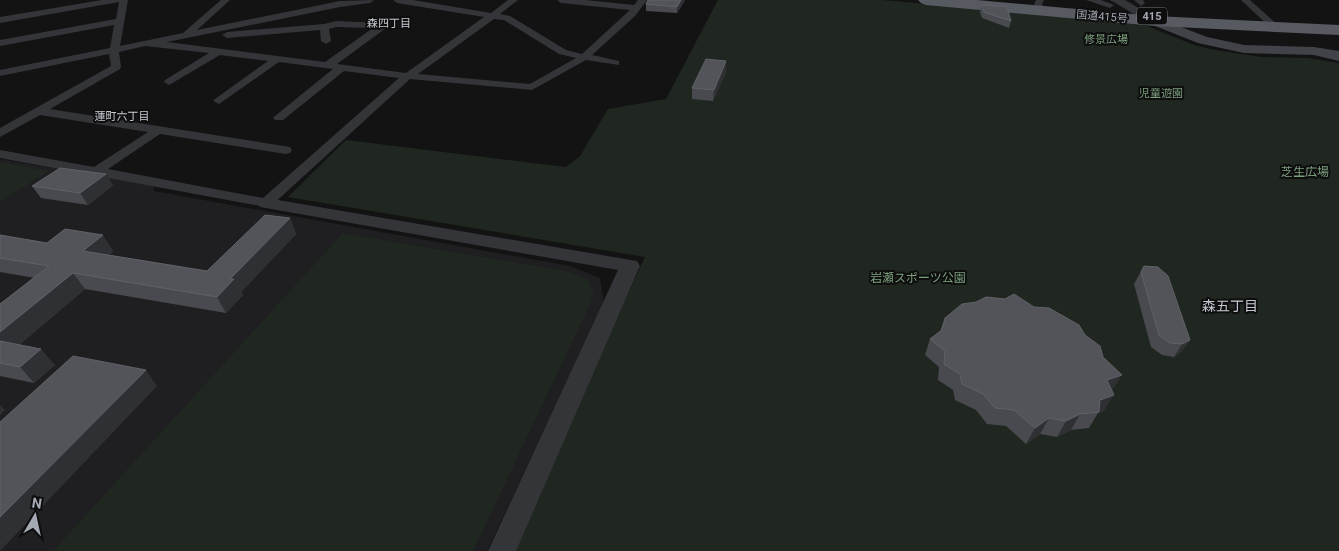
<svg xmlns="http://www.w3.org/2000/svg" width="1339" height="551" viewBox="0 0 1339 551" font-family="Roboto,'Noto Sans JP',sans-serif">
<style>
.built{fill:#1f1f21}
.green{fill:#1f2720}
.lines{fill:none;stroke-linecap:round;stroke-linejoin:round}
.minor{fill:#343539;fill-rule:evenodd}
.tertiary{fill:#343539;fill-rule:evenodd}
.secondary{fill:#424349;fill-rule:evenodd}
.trunk{fill:#585a61;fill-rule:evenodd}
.wall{fill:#494a4f}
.shaded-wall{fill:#2f3033}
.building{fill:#53545a;stroke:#5f6268}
.labels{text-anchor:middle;stroke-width:4;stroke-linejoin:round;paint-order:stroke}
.far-street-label{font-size:11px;fill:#a4a9b4;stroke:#0e0e0f}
.shield{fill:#0e0e0f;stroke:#777a82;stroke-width:1}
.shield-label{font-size:11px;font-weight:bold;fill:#a4a9b4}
.far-neighbourhood-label{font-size:11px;fill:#c5c8d0;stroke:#0e0e0f}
.far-park-label{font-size:11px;fill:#7c9f7e;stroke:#0e0e0f}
.park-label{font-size:12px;fill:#7c9f7e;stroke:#0e0e0f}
.neighbourhood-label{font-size:14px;fill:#c5c8d0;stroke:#0e0e0f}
</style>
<rect width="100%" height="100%" fill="#131314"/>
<!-- built -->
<path class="built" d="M0,159L154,185V191L570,266L600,278L604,303L487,551H0Z"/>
<!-- green -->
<g class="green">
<path d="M718,0H882L1140,23L1194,45L1214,50L1262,57L1308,58L1339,63V551H510L645,257L288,197L346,140L566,167L580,156L608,109L666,99Z"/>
<path d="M0,162L49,171L0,202Z"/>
<path d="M343,233L570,272L588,280L594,296L473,551H53Z"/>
</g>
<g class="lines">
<!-- minor -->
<g class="minor">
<path d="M102,0H128L120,46L183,33L221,0H230L197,30L340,1L374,0L370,3L340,7L167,42L325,62L373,28L336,27L329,29L331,41L326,44L321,41L320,30L227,38L222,35L227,32L324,24L336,21L383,23L386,24V28L337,64L406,73L484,17L397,3L393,0H413L491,13L508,0H518L500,14L510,16L566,50L582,54L630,10L561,3L557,0H586L634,5L638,0H647L635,16L592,55L619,61V65L586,60L532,90L410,79L271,206L266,207L0,158V150L94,167L148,132L40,115L0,137V128L111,66L109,54L0,76V70L110,48L114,25L0,46V40L116,19L119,2L0,23V17ZM494,19L504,20L559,54L576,58L530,84L418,74ZM145,46L209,53L165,80L164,82L169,85L220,55L268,61L215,99L213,101L219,104L279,62L333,69L275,116L273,118L275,120H283L344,71L399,78L263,198L108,169L160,134L286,154L290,153L292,150L290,147L50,109L120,69L121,67L119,52Z"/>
<path d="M1036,0H1044L1042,4L1045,10L1044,12H1038L1034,4Z"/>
<path d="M1086,0H1101L1114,5L1110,8Z"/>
<path d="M1134,0H1143L1145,3L1141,6Z"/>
<path d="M1241,0H1250L1279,26V30H1273Z"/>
</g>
<!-- tertiary -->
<g class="tertiary">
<path d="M1110,0H1125L1161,21L1159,24H1151Z"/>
<path d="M266,198L637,261L640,266L516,551H488L618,270L260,207L257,203L260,199Z"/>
</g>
<!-- secondary -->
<path class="secondary" d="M1155,17L1207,37L1244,45L1314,47L1339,51V61L1314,55L1244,53L1198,43L1150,24L1148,21Z"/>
<!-- trunk -->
<path class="trunk" d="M918,0H977L1155,16L1339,25V35L1155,26L926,5L921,3Z"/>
</g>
<!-- wall -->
<g class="wall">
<path d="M648,0H685L677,13L646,11V4Z"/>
<path d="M982,5L1011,21L1009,28L982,18L980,12Z"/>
<path d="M726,61V72L713,101L692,99V88Z"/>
<path d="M113,185L88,205L41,198L32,186Z"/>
<path d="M290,218L296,234L241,292L243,295L226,313L85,289L19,345L55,365L34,383L0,376V304L35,278L0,272V235L47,243L113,251L109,255L207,271Z"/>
<path d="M1144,266L1190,340L1181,352L1174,357L1162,355L1151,347L1134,284Z"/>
<path d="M945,318L1112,391L1104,411L1098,413L1089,428L1071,430L1057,437L1040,434L1026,444L1006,426L987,424L976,410L955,400L953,390L938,380L939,367L925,355L930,339L940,331Z"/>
</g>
<!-- shaded-wall -->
<g class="shaded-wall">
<path d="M681,0H685L677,13V7Z"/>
<path d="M726,61V72L713,101L714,90Z"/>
<path d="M106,174L113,185L88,205L80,193Z"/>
<path d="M290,218L296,234L241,292L243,295L226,313L217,297L230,279Z"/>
<path d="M103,235L113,251L94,267L83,251Z"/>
<path d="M73,273L85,289L6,356L0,349V332Z"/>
<path d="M1190,340L1181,352L1174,357L1182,344Z"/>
<path d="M41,349L55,365L34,383L20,367Z"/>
<path d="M146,370L157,386L0,551V517Z"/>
<path d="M1122,375L1112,391L1107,380Z"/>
<path d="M1114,395L1104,411L1098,413L1100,400Z"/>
<path d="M0,405L5,410L0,415Z"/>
<path d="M1080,414L1071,430L1057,437L1066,421Z"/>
<path d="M1049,418L1040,434L1026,444L1035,428Z"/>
</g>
<!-- building -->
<g class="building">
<path d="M648,0H681L677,7L646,4Z"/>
<path d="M982,5L1007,7L1011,21L984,12Z"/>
<path d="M706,59L726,61L714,90L692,88Z"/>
<path d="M60,168L106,174L80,193L32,186Z"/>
<path d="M265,215L290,218L230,279H234L217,297L73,273L0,332V304L49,266L0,258V235L47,243L65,229L103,235L83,251L207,271Z"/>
<path d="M1144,266L1158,267L1168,276L1190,340L1182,344L1170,343L1159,335L1141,272Z"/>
<path d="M1014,294L1034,307L1049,308L1079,325L1085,335L1100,346L1103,357L1122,375L1107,380L1114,395L1100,400L1099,412L1080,414L1066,421L1049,418L1035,428L1014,410L995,408L983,394L962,384L960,374L944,364L945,351L930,339L942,330L945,318L962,304L976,302L986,297L1005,299Z"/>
<path d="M0,341L41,349L20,367L0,363Z"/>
<path d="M73,356L146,370L0,517V422Z"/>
</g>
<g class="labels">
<!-- far-street labels -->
<g class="far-street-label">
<text transform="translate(1102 16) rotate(5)" y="4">国道415号</text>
</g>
<!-- shield labels -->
<rect class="shield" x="1137" y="7.5" width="30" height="17" rx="4"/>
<g class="shield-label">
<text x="1152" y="20">415</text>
</g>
<!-- far-neighbourhood labels -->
<g class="far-neighbourhood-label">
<text x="389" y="27">森四丁目</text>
<text x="122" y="120">蓮町六丁目</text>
</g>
<!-- far-park labels -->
<g class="far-park-label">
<text x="1106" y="43">修景広場</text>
<text x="1161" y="97">児童遊園</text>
</g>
<!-- park labels -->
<g class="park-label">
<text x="1305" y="176">芝生広場</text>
<text x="918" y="282">岩瀬スポーツ公園</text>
</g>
<!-- neighbourhood labels -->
<g class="neighbourhood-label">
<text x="1230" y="311">森五丁目</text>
</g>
</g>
<!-- north arrow -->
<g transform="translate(35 516) rotate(9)" stroke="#0e0e0f" stroke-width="4" paint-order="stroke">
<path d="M0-4L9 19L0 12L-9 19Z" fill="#a4a9b4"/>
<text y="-8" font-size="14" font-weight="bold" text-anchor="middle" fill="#a4a9b4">N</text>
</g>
</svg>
